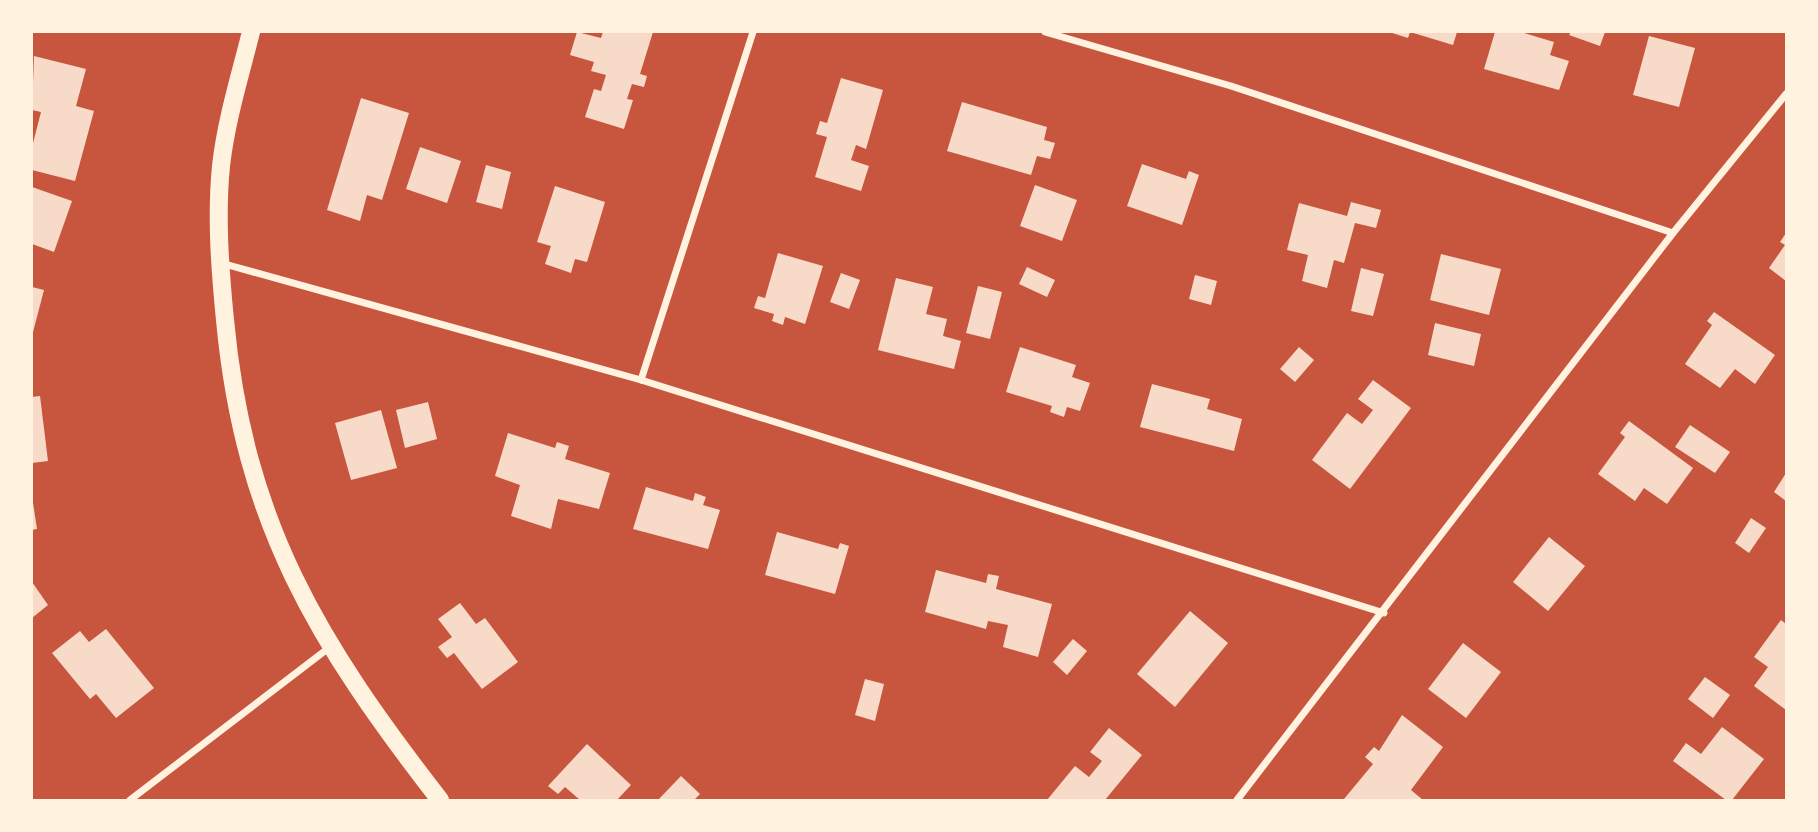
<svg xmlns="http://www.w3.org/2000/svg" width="1818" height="832" viewBox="0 0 1818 832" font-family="Quicksand,sans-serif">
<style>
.building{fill:#f7dbc8}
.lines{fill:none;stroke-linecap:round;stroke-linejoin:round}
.minor{stroke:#fff3e0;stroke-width:7}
.primary{stroke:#fff3e0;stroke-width:18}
</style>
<rect width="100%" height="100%" fill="#c8553d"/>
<!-- building -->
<g class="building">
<path d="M577,32L601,38L603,32H653L640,74L647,76L644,87L632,84L627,99L633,100L624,129L585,117L594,89L601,91L606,75L591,71L594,62L570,55Z"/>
<path d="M1389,32H1457L1453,45L1410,32L1408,38Z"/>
<path d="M1495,32H1521L1554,42L1550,55L1569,61L1559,90L1484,69Z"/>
<path d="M1571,32H1605L1600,46L1569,35Z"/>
<path d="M1649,36L1695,48L1679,107L1633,95Z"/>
<path d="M34,56L86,69L76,106L94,111L75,181L32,170V147L41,112L32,110Z"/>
<path d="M841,78L883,90L866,149L856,145L851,160L869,166L861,191L815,177L827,137L816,134L820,121L827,123Z"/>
<path d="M361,98L409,113L382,200L367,195L360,221L327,210Z"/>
<path d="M962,102L1047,127L1044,140L1055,143L1050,159L1037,156L1031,175L947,151Z"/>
<path d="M420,147L461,161L447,203L406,189Z"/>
<path d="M1142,164L1186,179L1189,171L1199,175L1182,225L1127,206Z"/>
<path d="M486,165L511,172L502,209L476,202Z"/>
<path d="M1035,185L1077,200L1062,241L1020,226Z"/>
<path d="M555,186L605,202L587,262L575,259L571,273L545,264L551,246L537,242Z"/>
<path d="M32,187L72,201L54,252L32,244Z"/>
<path d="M1351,202L1381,210L1376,228L1355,223L1344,263L1334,260L1327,288L1302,281L1308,255L1287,250L1299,203L1347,216Z"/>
<path d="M1786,233V281L1769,268L1785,245L1780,242Z"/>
<path d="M778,253L823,266L805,324L785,317L783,325L772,321L774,314L754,308L758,296L765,298Z"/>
<path d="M1441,254L1501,269L1489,315L1430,300Z"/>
<path d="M1027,267L1055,280L1047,297L1019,284Z"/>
<path d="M1361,268L1384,274L1373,316L1351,311Z"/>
<path d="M841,273L860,280L849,309L830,302Z"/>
<path d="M1195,275L1217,281L1211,305L1189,299Z"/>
<path d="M896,278L933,287L926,314L947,319L943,336L961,341L954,369L878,350Z"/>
<path d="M978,286L1002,292L990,339L966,333Z"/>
<path d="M32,287L44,290L32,336Z"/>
<path d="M1714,312L1775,355L1755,384L1735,369L1720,388L1685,364L1712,325L1707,321Z"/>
<path d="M1435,323L1481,334L1474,366L1428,355Z"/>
<path d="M1020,347L1076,365L1072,377L1090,383L1080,411L1067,407L1064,417L1050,412L1052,406L1006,392Z"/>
<path d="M1299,347L1314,360L1295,382L1280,369Z"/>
<path d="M1373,380L1411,408L1350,489L1312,460L1347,413L1362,424L1373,410L1358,399Z"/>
<path d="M1152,384L1210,399L1207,409L1242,419L1234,451L1140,427Z"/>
<path d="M40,396L48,461L32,463V397Z"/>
<path d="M428,402L437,439L405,448L396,410Z"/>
<path d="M381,410L397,468L351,480L335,423Z"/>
<path d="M1629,421L1693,468L1667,504L1644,488L1635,501L1598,474L1625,437L1620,433Z"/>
<path d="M1690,425L1730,452L1715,473L1675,447Z"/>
<path d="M508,433L555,448L557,442L569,446L565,459L610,473L599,509L558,499L551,529L511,516L520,485L495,476Z"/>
<path d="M1786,473V501L1774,492Z"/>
<path d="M646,487L693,501L695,493L706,497L703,505L720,510L708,549L633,529Z"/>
<path d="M32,496L37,529L32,530Z"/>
<path d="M1751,518L1766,528L1749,553L1735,543Z"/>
<path d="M777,532L838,549L840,543L849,546L835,594L765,575Z"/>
<path d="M1549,537L1585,566L1548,611L1513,582Z"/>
<path d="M936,570L986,583L988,574L999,576L996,589L1052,604L1038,657L1003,647L1008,625L988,621L986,629L925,612Z"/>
<path d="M32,582L48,605L32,618Z"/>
<path d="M460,603L476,624L485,618L518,662L482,689L454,653L447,658L438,647L452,637L438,619Z"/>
<path d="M1190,611L1228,643L1175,707L1137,674Z"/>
<path d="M1781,620L1786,624V710L1754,686L1768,667L1754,657Z"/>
<path d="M106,629L154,688L116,718L96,694L90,699L52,653L80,631L89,642Z"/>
<path d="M1073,639L1087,651L1067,675L1053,662Z"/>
<path d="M1463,643L1501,672L1466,718L1428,689Z"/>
<path d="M1705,677L1730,695L1713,718L1688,699Z"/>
<path d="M865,679L884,684L875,721L855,715Z"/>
<path d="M1402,715L1443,747L1411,790L1423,800H1346L1344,799L1373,764L1365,757L1374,747L1379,751Z"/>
<path d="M1722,727L1764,759L1732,800H1726L1673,761L1686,743L1701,754Z"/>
<path d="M1109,728L1142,755L1105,800H1047L1075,766L1089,777L1102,761L1090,752Z"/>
<path d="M587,744L631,785L617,800H580L565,787L558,794L548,786Z"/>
<path d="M681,776L700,794L694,800H658Z"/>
</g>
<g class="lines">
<!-- minor -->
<g class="minor">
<path d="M1045,32L1231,86L1673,233"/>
<path d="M221,263L641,380L1384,613"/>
<path d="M641,380L753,32"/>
<path d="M130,800L330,647"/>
<path d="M1237,800L1673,233L1786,94"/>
</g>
<!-- primary -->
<path class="primary" d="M251,32C240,76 226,121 221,166C216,217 220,269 225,320C244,523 318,643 440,800"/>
</g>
<!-- border -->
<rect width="1818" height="832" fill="none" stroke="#fff3e0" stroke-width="66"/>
</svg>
